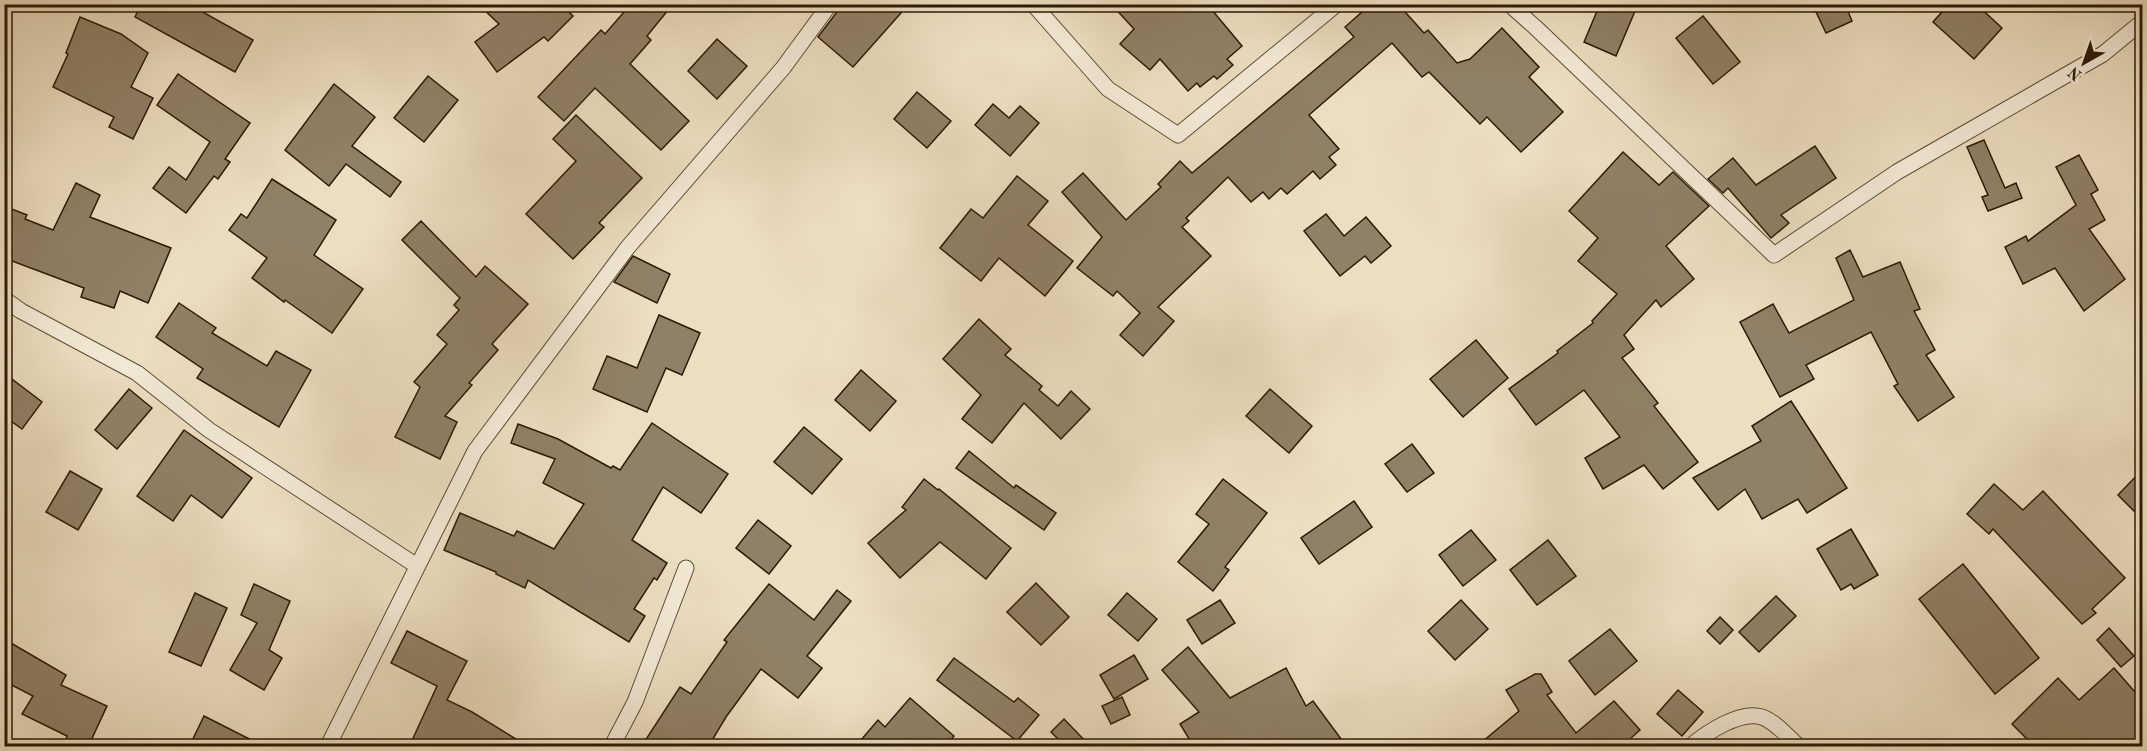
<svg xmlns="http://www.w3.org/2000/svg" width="2147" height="751" viewBox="0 0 2147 751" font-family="'Old Standard TT',serif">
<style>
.building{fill:#8f8167;stroke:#2a1b05;stroke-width:1.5}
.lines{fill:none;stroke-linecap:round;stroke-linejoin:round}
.minor-casing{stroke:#5a4c34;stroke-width:17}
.minor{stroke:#f3ead7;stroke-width:15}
</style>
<rect width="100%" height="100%" fill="#ecdfc1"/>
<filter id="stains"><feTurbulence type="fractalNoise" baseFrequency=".00333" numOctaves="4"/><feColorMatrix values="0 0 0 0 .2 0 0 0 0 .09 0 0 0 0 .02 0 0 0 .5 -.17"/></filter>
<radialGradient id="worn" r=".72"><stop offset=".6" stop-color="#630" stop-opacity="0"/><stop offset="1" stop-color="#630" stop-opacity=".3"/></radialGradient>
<!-- building -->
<g class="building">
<path d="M141,4H203L199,10L253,40L235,72L135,17Z"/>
<path d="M478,4H561L573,16L548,41L544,37L497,72L475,42L499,24Z"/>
<path d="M631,4H673L647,36L651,40L630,64L689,121L661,150L595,88L564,121L538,97L601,30L605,34Z"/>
<path d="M843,4H909L853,67L818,37Z"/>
<path d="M1111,4H1207L1242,46L1227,59L1233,65L1217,79L1214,76L1200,87L1197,83L1188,91L1160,59L1150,70L1120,44L1134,29Z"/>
<path d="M1371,4H1398L1424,33L1428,30L1457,63L1470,59L1502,28L1539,67L1529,77L1563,112L1521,152L1487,117L1480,124L1429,72L1422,77L1392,43L1309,115L1339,149L1329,157L1336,165L1320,179L1313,171L1287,194L1281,188L1269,199L1263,192L1251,202L1228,177L1186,218L1189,221L1182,227L1211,256L1158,307L1174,321L1143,356L1120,335L1140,313L1117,291L1113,296L1077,268L1102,237L1062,192L1083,173L1126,220L1161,187L1158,184L1180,161L1192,173L1354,37L1345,27Z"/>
<path d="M1600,4H1638L1616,56L1584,42Z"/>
<path d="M1831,4H1845L1852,21L1826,33L1816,12Z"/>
<path d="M1949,4H1976L2002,28L1974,59L1933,22Z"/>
<path d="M1703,16L1740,62L1713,84L1676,38Z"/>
<path d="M80,17L121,34L148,53L131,87L153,98L133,139L109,127L114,117L53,87L68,54L66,53Z"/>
<path d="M717,39L747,66L717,99L688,71Z"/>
<path d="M178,74L250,123L225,159L230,162L218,179L214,176L186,213L153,188L169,167L186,180L210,142L157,105Z"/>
<path d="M428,76L458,100L424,142L394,118Z"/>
<path d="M334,84L375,117L352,146L401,182L390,197L346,164L329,186L285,150Z"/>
<path d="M917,92L951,121L927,148L894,119Z"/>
<path d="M993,104L1009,118L1020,106L1039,123L1010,156L975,125Z"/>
<path d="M576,115L642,178L599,223L604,227L573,259L526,214L576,161L553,139Z"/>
<path d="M1984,140L2005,188L2016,183L2022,198L1988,211L1982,197L1988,195L1967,147Z"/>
<path d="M1815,146L1836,178L1781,215L1789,223L1771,238L1728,188L1723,193L1708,179L1733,158L1756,185Z"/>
<path d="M1623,152L1659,185L1673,172L1709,206L1666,246L1694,279L1661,307L1656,300L1624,335L1634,349L1622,358L1658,403L1654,406L1698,462L1663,489L1644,465L1603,489L1585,458L1620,437L1584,390L1536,425L1509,389L1558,353L1557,351L1593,323L1592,321L1617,294L1578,261L1598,238L1569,211Z"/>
<path d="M2079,155L2098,190L2091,194L2105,220L2089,229L2125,279L2084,311L2055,268L2023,284L2005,247L2026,236L2028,241L2076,205L2056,167Z"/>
<path d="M1017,176L1048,201L1028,225L1073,261L1045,296L999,258L981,281L940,248L971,209L983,218Z"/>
<path d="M272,179L336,220L314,255L363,289L332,333L285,300L284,302L252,278L267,258L229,230L241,214L247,218Z"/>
<path d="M76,183L100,195L90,217L171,248L148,303L120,291L114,308L81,297L84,288L4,258V206L27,215L25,219L53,230Z"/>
<path d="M1326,214L1344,236L1366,217L1391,246L1371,263L1365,256L1340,276L1304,231Z"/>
<path d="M421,221L476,277L485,266L528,304L492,344L498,350L469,383L472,385L445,416L457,422L440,459L395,437L420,387L414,382L447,344L437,335L459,310L454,305L460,298L402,240Z"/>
<path d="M1850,250L1863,277L1900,262L1920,309L1914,311L1935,350L1926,355L1954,397L1918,421L1894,386L1898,384L1871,332L1806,365L1814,379L1780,397L1740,322L1773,304L1789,333L1854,300L1836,258Z"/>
<path d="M633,256L670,274L657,303L614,282Z"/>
<path d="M179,303L216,328L212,333L267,366L276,351L311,370L279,427L197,378L203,369L156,337Z"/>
<path d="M659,315L700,333L682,375L666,368L647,412L593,389L607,356L637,368Z"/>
<path d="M979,319L1011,349L1005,355L1042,386L1039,390L1058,406L1071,391L1090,409L1061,439L1024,403L992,443L962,419L981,395L943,359Z"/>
<path d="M1476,340L1508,378L1463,417L1430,379Z"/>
<path d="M861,370L896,401L870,431L835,400Z"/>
<path d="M4,373L42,402L22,429L4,416Z"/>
<path d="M129,389L152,408L117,449L95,430Z"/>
<path d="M1270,389L1312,426L1289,453L1246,416Z"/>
<path d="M1791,401L1847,488L1807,513L1798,499L1762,519L1745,489L1718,510L1693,478L1761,441L1752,426Z"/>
<path d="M652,423L728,474L701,513L663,487L632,540L667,563L657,580L654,578L634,609L645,616L629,642L528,580L525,588L496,574V572L444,550L460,513L514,536L517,531L554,549L584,504L543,483L555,459L511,443L518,424L558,439L611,468L613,466L620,470Z"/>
<path d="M804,427L842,459L812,494L774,462Z"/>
<path d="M184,430L252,478L222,518L191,495L173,521L137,496Z"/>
<path d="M1412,444L1434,473L1407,492L1385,464Z"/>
<path d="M969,451L1014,488L1016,485L1056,513L1044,530L956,468Z"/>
<path d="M2142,470V519L2118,495Z"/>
<path d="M70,471L102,489L78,530L46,512Z"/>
<path d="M924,479L938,490L939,489L1011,548L986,579L940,542L900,578L868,543L906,510L902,507Z"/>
<path d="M1223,479L1267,513L1225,567L1229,570L1213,591L1178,562L1209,524L1196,514Z"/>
<path d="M1994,484L2023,510L2043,491L2125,578L2092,609L2096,613L2082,624L1993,529L1989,534L1967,514Z"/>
<path d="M1354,501L1372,527L1319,564L1301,538Z"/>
<path d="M758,520L791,546L769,574L736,548Z"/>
<path d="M1851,529L1878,575L1854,589L1851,584L1841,590L1817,549Z"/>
<path d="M1471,530L1496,560L1463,586L1439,555Z"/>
<path d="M1548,540L1576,576L1537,605L1510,570Z"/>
<path d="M1963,564L2039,658L1995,694L1919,599Z"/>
<path d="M1036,583L1069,617L1041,645L1007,612Z"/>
<path d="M254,584L290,601L269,650L282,658L264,690L230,670L257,623L241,615Z"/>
<path d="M769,584L814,620L837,590L851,601L807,656L822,668L798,698L761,669L726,717L708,747H641L680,687L691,694L727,642L724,640Z"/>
<path d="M195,593L227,608L201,666L169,652Z"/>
<path d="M1127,593L1157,619L1138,641L1108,615Z"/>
<path d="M1776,596L1796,616L1759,652L1739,632Z"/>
<path d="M1220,600L1235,623L1202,644L1187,620Z"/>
<path d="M1461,600L1488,629L1455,660L1428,631Z"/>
<path d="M1720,617L1733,630L1720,644L1707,631Z"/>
<path d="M2109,628L2134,656L2121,667L2097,640Z"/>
<path d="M1610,629L1637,661L1595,695L1569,661Z"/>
<path d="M407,631L467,661L447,700L472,712L529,747H409L437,686L391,663Z"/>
<path d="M4,639L66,675L61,685L107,706L88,747H83L66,739L67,736L22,714L33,696L4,681Z"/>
<path d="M1188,647L1230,698L1286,668L1306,706L1313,701L1347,747H1194L1180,724L1199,712L1162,670Z"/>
<path d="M1134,655L1148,679L1114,699L1100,675Z"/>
<path d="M954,658L1014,702L1018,698L1039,715L1017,741L937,680Z"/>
<path d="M2114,668L2142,700V747H2035L2012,724L2058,678L2079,700Z"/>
<path d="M1535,674H1541L1552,692L1547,695L1576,733L1614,701L1640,730L1621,747H1476L1519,711L1506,690Z"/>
<path d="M1678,690L1703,712L1682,736L1657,714Z"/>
<path d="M1122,697L1130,715L1111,724L1102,706Z"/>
<path d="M910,698L954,736L945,747H855L878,720L885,727Z"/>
<path d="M204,716L265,747H189Z"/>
<path d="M1064,719L1091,747H1066L1051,732Z"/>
</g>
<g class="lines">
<defs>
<g id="minor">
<path d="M1033,4L1108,89L1178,135L1337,4"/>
<path d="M1509,4L1535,27L1774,255L1897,172L2103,54L2142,22"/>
<path d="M4,299L21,311L137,373L209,430L417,566"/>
<path d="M328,746L475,451L628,247L783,68L830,4"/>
<path d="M612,746L635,702L686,568"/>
<path d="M1691,746C1706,733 1740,710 1762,717C1776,722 1788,737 1798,746"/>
</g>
</defs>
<!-- minor casing -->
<use href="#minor" class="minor-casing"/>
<!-- minor -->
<use href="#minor" class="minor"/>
</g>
<!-- margin -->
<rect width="2147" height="751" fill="none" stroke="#ecdfc1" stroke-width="24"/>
<rect x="6" y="6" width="2135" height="739" fill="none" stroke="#2a1b05" stroke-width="3"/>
<rect x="12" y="12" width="2123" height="727" fill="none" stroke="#2a1b05" stroke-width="1.5"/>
<!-- north arrow -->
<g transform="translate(2084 63) rotate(220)" stroke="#f3ead7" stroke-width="4.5" paint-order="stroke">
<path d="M0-4.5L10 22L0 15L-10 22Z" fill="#2a1b05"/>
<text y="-9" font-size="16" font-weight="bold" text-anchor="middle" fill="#2a1b05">N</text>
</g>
<rect width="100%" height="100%" filter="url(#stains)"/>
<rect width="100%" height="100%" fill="url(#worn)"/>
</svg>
